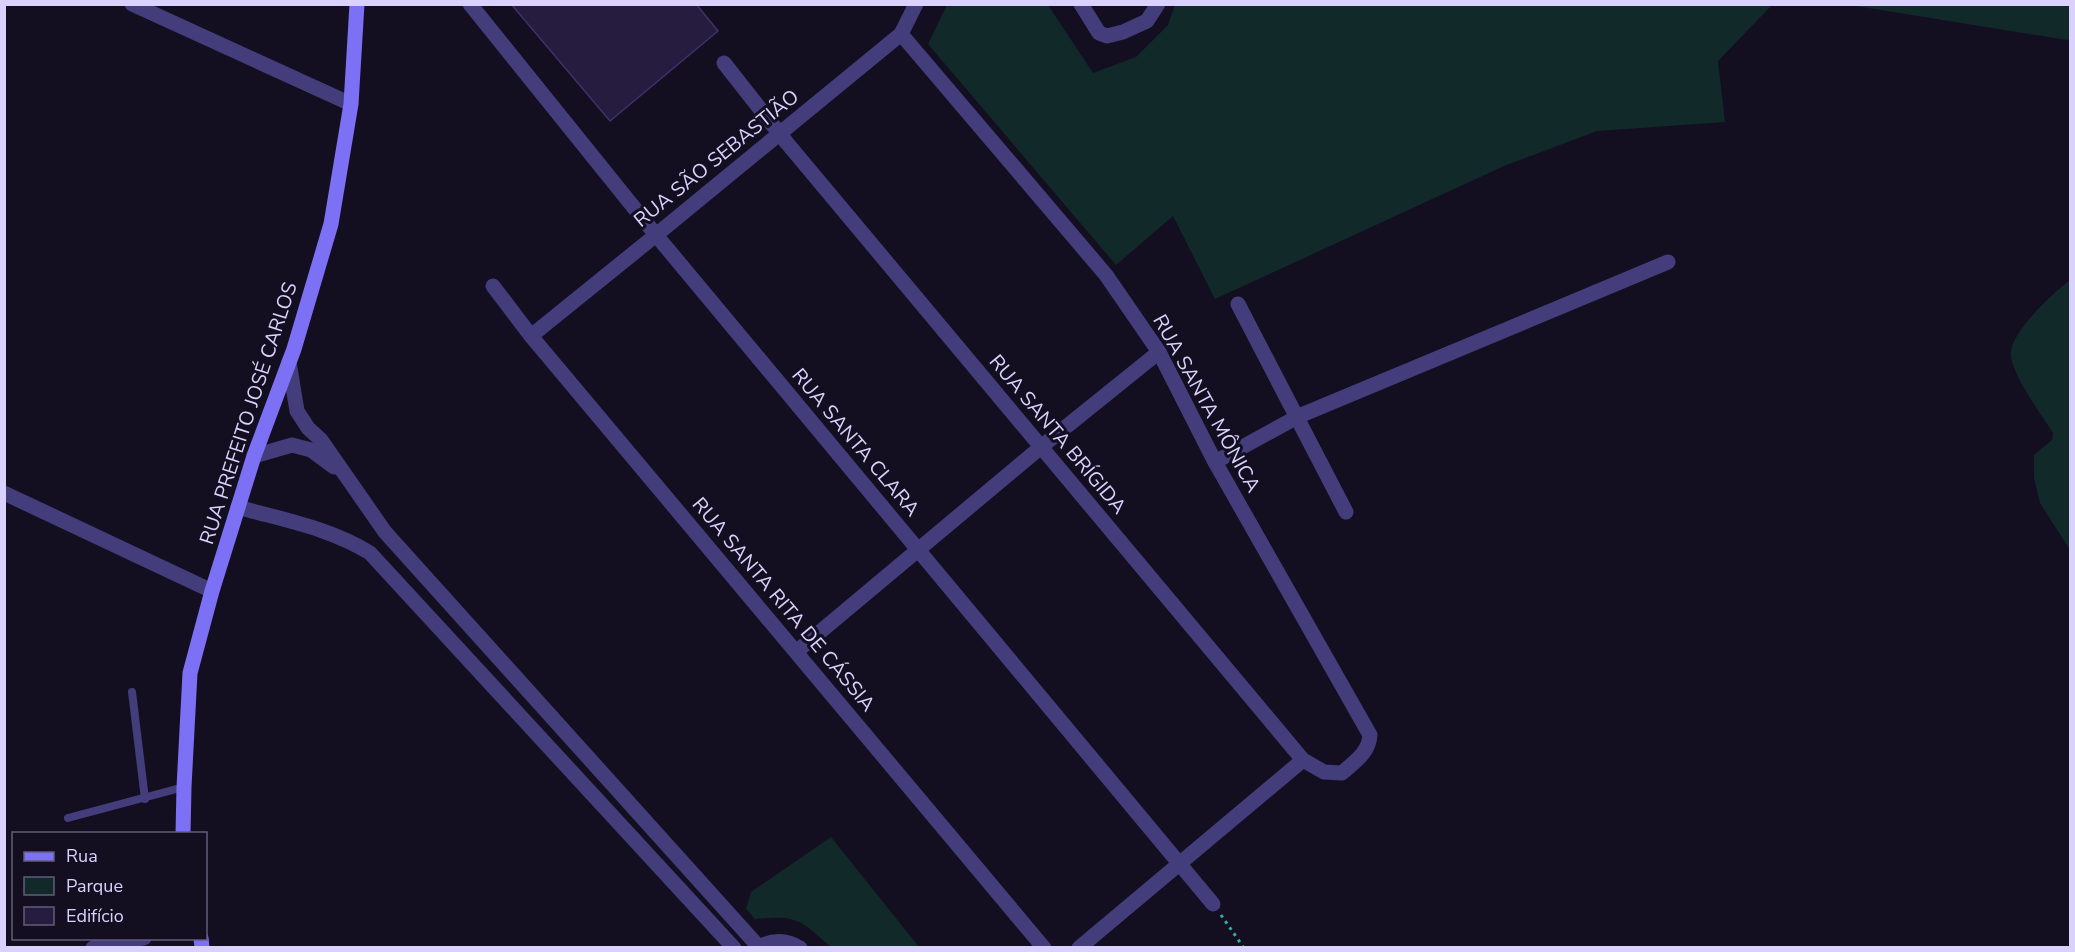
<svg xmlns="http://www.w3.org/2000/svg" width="2075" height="952" viewBox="0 0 2075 952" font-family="'Nunito Sans',sans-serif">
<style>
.green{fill:#12292a}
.building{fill:#261c40;stroke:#40306b;stroke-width:1.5}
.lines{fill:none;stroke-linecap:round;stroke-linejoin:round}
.path{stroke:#37aaab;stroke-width:3;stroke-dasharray:3 4.5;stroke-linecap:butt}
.service{stroke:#443d7c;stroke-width:8}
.minor{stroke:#443d7c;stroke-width:15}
.tertiary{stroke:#443d7c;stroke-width:15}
.secondary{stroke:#7c70f5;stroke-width:15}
.labels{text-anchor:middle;stroke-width:6;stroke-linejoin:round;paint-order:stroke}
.street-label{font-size:20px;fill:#dad2fc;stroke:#130f21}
</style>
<rect width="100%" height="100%" fill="#130f21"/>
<!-- green -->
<g class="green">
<path d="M947,5H1048L1093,73L1136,57L1168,25L1175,5H1772L1718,61L1725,122L1597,131L1504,166L1215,299L1173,216L1116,265L928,44Z"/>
<path d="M1805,5H2070V39L2067,40L1856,6Z"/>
<path d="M2070,280V550L2040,503L2034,478V455L2052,440L2053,433C2042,415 2008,370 2011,351C2014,329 2053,293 2070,280Z"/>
<path d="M831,837L919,947H831C800,920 798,915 755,919L746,909L751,892Z"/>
</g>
<!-- building -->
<path class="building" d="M511,4H696L718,31L610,121Z"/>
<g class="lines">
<!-- path -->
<path class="path" d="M1221,915L1244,948"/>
<!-- service -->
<g class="service">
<path d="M132,692L145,799"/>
<path d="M68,818L184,787"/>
</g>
<!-- minor -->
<g class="minor">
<path d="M132,4L351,104"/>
<path d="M1081,4L1099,33L1107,36L1123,32L1147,21L1158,4"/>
<path d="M724,63L787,143L1303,760L1324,772L1342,773C1354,762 1369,753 1370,735L1215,462L1159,352L1106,275L901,34"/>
<path d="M493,286L531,336L1044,948"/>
<path d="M1238,304L1346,512"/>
<path d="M531,336L656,235L1213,904"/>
<path d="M289,362L297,411L308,428L321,440L385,532L758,946"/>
<path d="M254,456L292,445L311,450L334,467"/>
<path d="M1215,462L1299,416L1668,262"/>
<path d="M4,493L212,591"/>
<path d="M238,507C283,520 330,528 370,553L734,948"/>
<path d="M796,652L1041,447L1159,352"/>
<path d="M93,948L144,938"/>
<path d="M757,948C771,940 786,939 800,948"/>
<path d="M1079,948L1303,760"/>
</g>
<!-- tertiary -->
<path class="tertiary" d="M470,4L656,235L901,34L916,4"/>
<!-- secondary -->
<g class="secondary">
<path d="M183,834L184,787L190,673L212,591L254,456L294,349L331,224L351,104L357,4"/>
<path d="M201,938L202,948"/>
</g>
</g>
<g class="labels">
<!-- street labels -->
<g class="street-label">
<text transform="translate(716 158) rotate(-39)" y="7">RUA SÃO SEBASTIÃO</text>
<text transform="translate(1207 403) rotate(61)" y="7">RUA SANTA MÔNICA</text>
<text transform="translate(248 413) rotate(-72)" y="7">RUA PREFEITO JOSÉ CARLOS</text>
<text transform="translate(1058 434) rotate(50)" y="7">RUA SANTA BRÍGIDA</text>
<text transform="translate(856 442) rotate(50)" y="7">RUA SANTA CLARA</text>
<text transform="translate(784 604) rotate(50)" y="7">RUA SANTA RITA DE CÁSSIA</text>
</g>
</g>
<!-- border -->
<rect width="2075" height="952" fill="none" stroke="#dad2fc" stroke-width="12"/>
<!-- legend -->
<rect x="12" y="832" width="195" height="108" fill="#130f21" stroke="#635d79" stroke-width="1.5"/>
<rect x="24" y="852" width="30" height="9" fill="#7c70f5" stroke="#635d79" stroke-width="1.5"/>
<text x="66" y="862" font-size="18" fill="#dad2fc">Rua</text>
<rect x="24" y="877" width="30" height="18" fill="#12292a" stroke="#635d79" stroke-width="1.5"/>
<text x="66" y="892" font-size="18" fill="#dad2fc">Parque</text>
<rect x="24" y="907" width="30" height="18" fill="#261c40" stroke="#635d79" stroke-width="1.5"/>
<text x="66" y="922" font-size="18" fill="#dad2fc">Edifício</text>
</svg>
